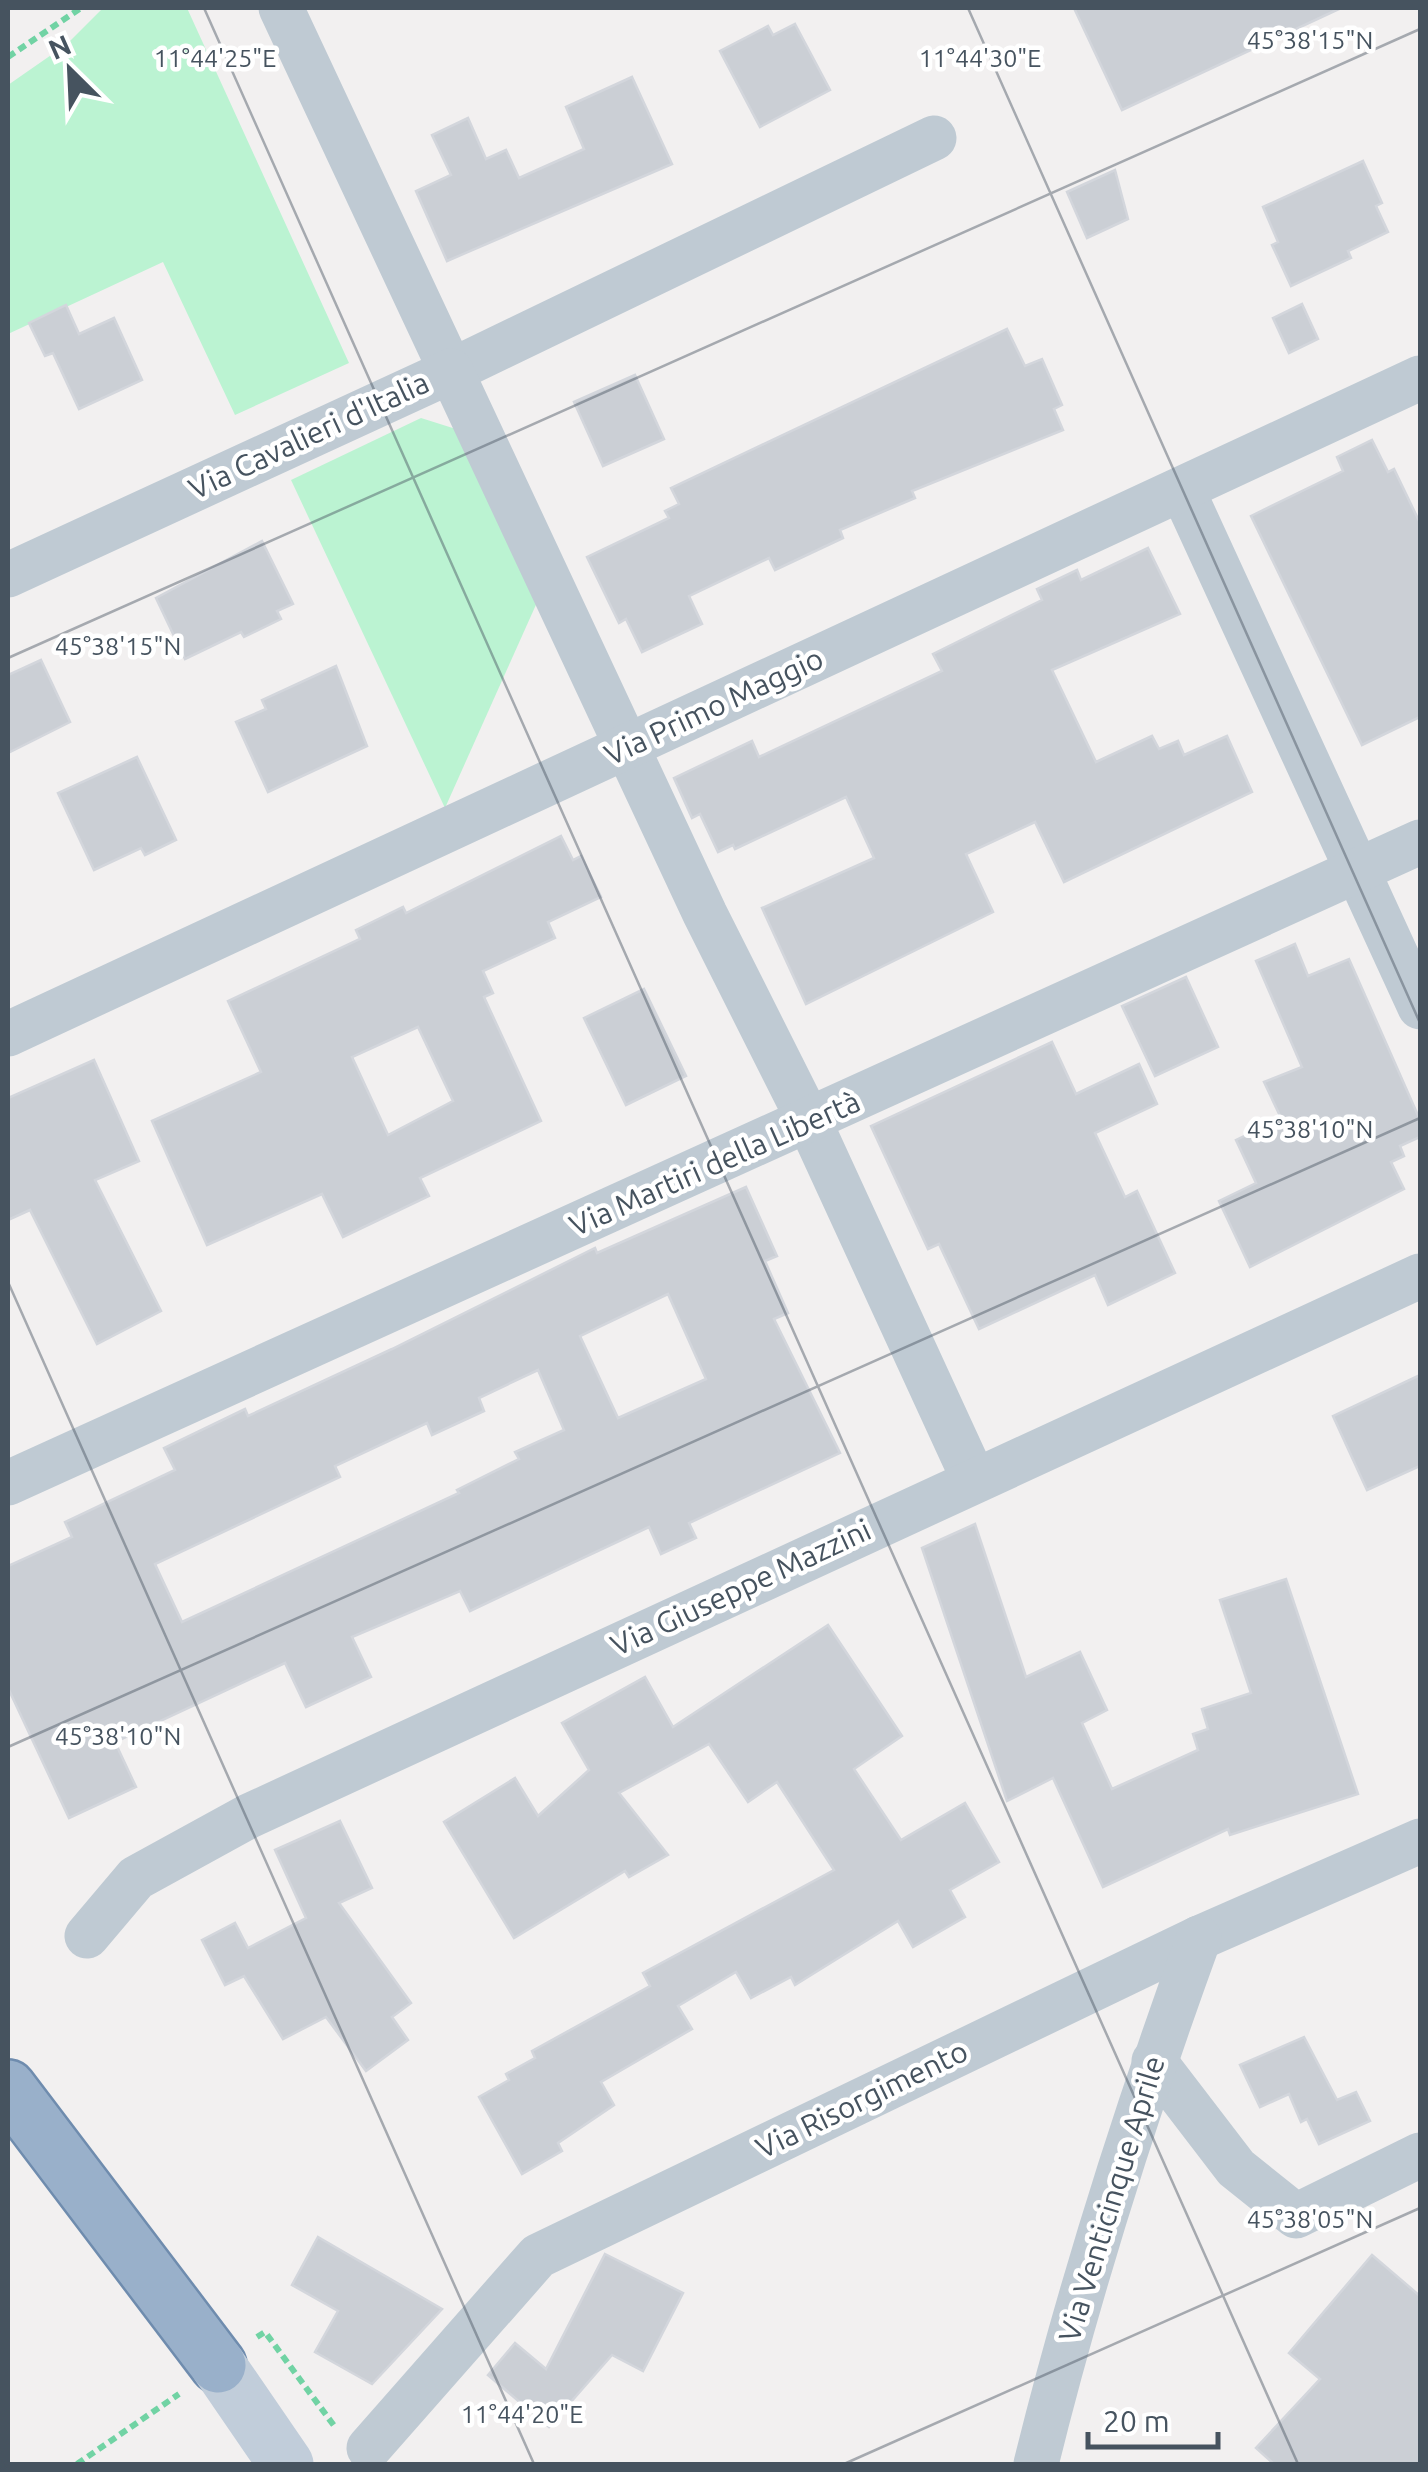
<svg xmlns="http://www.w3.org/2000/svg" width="1428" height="2472" viewBox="0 0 1428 2472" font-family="Ubuntu,sans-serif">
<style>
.green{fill:#bbf3d2}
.building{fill:#cbcfd5;stroke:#d3d6dc;stroke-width:2.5;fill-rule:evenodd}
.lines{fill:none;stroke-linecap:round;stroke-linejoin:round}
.trunk-casing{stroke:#6f8cae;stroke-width:60}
.path{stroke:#71d3a4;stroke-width:6;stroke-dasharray:8 5;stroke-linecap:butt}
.minor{stroke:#bfcad3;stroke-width:45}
.secondary{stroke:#c1cdda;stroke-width:55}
.trunk{stroke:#99b0ca;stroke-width:55}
.ticks{fill:none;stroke:#46535f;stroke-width:2.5;stroke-opacity:0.45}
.labels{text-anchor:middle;stroke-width:9;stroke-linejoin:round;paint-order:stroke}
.street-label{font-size:30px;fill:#46535f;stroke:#fff}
.ticks-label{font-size:25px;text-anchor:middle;fill:#46535f;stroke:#fff;stroke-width:9;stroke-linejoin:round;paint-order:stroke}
</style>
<rect width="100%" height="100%" fill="#f2f0f0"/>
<!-- green -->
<g class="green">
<path d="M103,8H187L349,363L235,415L163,262L8,334V85L67,44Z"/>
<path d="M421,418L459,430L539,598L445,808L291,480Z"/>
</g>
<!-- building -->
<g class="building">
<path d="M1074,8H1341L1122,110Z"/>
<path d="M795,24L830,90L760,127L720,51L768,26L773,35Z"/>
<path d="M632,77L672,164L447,261L416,191L451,175L432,135L468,118L486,159L506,150L519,178L584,149L566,107Z"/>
<path d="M1363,161L1382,203L1376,206L1388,232L1348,251L1351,258L1291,286L1272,245L1278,242L1263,207Z"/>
<path d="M1115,170L1128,219L1087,238L1067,192Z"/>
<path d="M1302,304L1318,339L1289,353L1273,318Z"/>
<path d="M66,305L79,334L114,318L142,380L79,409L53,353L45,356L29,323Z"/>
<path d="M1007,329L1025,366L1042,359L1062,405L1054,409L1063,430L912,491L915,498L840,530L843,538L775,570L769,558L689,596L702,624L642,652L626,619L619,623L587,557L669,518L665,511L679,504L671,488Z"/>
<path d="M635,375L664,439L603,466L574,402Z"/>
<path d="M1372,440L1388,472L1394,469L1420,523V717L1362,745L1251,516L1343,471L1337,457Z"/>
<path d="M262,541L293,604L277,611L281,619L244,637L241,632L185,659L156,598Z"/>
<path d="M1148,548L1180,614L1052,670L1096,762L1152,736L1159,749L1178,741L1184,755L1227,736L1252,792L1064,882L1035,822L966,854L993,912L806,1004L762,908L874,858L846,797L735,849L733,845L718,852L700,814L692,818L674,778L752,741L759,757L942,671L933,654L1042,600L1037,589L1077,570L1081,580Z"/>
<path d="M41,660L70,722L8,753V675Z"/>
<path d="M336,666L367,746L268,792L236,722L266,709L262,700Z"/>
<path d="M137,757L176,840L145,855L141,848L94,870L58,793Z"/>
<path d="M561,836L573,860L581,856L601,897L548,922L555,938L483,971L493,993L484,997L541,1121L420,1178L429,1196L343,1237L322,1194L207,1245L152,1121L261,1072L228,1001L360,939L356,930L403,907L406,913ZM418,1027L453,1101L388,1135L352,1057Z"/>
<path d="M1295,944L1308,976L1349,959L1420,1120V1137L1400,1146L1404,1156L1391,1162L1404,1189L1250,1267L1219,1201L1256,1183L1236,1140L1281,1118L1264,1082L1302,1067L1256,961Z"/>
<path d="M1186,977L1218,1047L1155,1076L1122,1006Z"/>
<path d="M644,989L686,1076L626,1105L584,1018Z"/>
<path d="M1052,1042L1076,1094L1139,1064L1157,1104L1095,1133L1125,1197L1137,1191L1175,1273L1108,1305L1095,1275L979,1329L939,1244L928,1249L871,1126Z"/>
<path d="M94,1060L139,1161L95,1180L161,1311L97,1344L30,1210L8,1220V1098Z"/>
<path d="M746,1187L777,1256L765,1261L788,1313L774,1319L840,1453L689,1523L696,1538L661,1554L649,1527L470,1611L460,1591L352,1637L371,1677L306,1707L285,1663L115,1742L136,1787L69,1818L8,1688V1566L72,1537L65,1522L175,1470L164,1448L245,1409L248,1416L392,1349L595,1248L597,1253ZM668,1294L706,1379L618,1418L580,1336ZM538,1370L564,1430L515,1452L519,1459L457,1490L459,1493L182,1622L155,1564L340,1477L335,1466L427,1423L432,1435L484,1411L479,1398Z"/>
<path d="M1420,1375V1466L1367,1490L1333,1416Z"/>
<path d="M975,1524L1026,1677L1080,1652L1107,1710L1082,1723L1112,1789L1198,1750L1193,1734L1208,1729L1202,1709L1251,1693L1220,1600L1286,1579L1358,1794L1230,1835L1228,1829L1103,1887L1053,1778L1007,1801L922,1548Z"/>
<path d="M828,1625L902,1736L854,1769L901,1840L965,1803L999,1862L950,1890L965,1917L913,1947L898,1921L795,1985L791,1977L751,1998L736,1972L678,2006L692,2029L601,2082L614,2105L558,2143L562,2151L522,2174L479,2097L509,2080L506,2074L535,2058L532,2051L650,1986L643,1973L834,1870L777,1782L748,1802L709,1744L619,1793L668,1855L629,1877L625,1871L514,1938L444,1822L515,1778L538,1816L589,1770L562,1723L645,1677L673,1727Z"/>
<path d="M340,1821L372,1888L339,1903L411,2003L392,2017L408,2040L366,2071L326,2017L283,2039L244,1976L225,1985L202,1940L235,1923L248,1948L306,1918L275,1850Z"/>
<path d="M1304,2037L1337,2100L1356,2092L1370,2121L1319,2144L1307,2119L1301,2122L1289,2094L1260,2107L1240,2065Z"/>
<path d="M318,2237L442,2309L372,2384L315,2352L338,2311L292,2285Z"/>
<path d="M605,2254L683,2293L643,2371L612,2355L549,2427L488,2375L515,2343L546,2369Z"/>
<path d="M1372,2255L1420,2296V2464H1274L1256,2448L1320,2379L1289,2353Z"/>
</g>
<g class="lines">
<defs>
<path id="trunk" d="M8,2088L218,2365"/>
</defs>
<!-- trunk casing -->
<use href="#trunk" class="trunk-casing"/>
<!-- path -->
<g class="path">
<path d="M8,57L81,8"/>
<path d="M257,2337L265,2332L335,2427"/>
<path d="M77,2464L179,2394"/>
</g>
<!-- minor -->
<g class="minor">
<path d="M281,8L451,371L934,138"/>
<path d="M1182,489L1420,1007"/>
<path d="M8,575L451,371L705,914L809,1121L974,1480"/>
<path d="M8,1034L1420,378"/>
<path d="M8,1483L1420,842"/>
<path d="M87,1936L136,1878L249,1816L1420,1276"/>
<path d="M1154,2061L1236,2168L1296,2216L1420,2155"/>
<path d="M369,2448L538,2256L1199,1938L1420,1841"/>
<path d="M1036,2464C1080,2286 1136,2111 1199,1938"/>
</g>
<!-- secondary -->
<path class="secondary" d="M218,2365L286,2464"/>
<!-- trunk -->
<use href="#trunk" class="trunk"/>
</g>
<!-- ticks -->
<path class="ticks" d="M204,8L1298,2464M968,8L1420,1023M8,658L1420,29M8,1282L534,2464M8,1747L1420,1118M844,2464L1420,2208"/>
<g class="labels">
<!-- street labels -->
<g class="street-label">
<text transform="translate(309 436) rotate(-25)" y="10">Via Cavalieri d'Italia</text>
<text transform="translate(714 707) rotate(-25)" y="10">Via Primo Maggio</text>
<text transform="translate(715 1164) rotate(-24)" y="10">Via Martiri della Libertà</text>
<text transform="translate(741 1588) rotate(-25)" y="10">Via Giuseppe Mazzini</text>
<text transform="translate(862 2100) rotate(-26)" y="10">Via Risorgimento</text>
<text transform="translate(1112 2199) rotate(-73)" y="10">Via Venticinque Aprile</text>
</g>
</g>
<g class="ticks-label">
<text x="1310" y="49">45°38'15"N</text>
<text x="980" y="67">11°44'30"E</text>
<text x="215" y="67">11°44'25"E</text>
<text x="118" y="655">45°38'15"N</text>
<text x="1310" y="1138">45°38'10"N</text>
<text x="118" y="1745">45°38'10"N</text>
<text x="1310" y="2228">45°38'05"N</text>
<text x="522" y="2423">11°44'20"E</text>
</g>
<!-- border -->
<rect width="1428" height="2472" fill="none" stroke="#46535f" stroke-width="20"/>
<!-- north arrow -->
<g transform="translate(70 70) rotate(336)" stroke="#ffffff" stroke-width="8" paint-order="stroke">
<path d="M0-8L18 38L0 25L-18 38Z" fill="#46535f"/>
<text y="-15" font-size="28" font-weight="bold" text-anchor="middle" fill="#46535f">N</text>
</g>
<!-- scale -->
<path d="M1088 2432v15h130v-15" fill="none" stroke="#46535f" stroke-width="5"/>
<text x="1103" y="2432" font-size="30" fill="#46535f" stroke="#ffffff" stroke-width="8" paint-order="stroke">20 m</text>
</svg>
